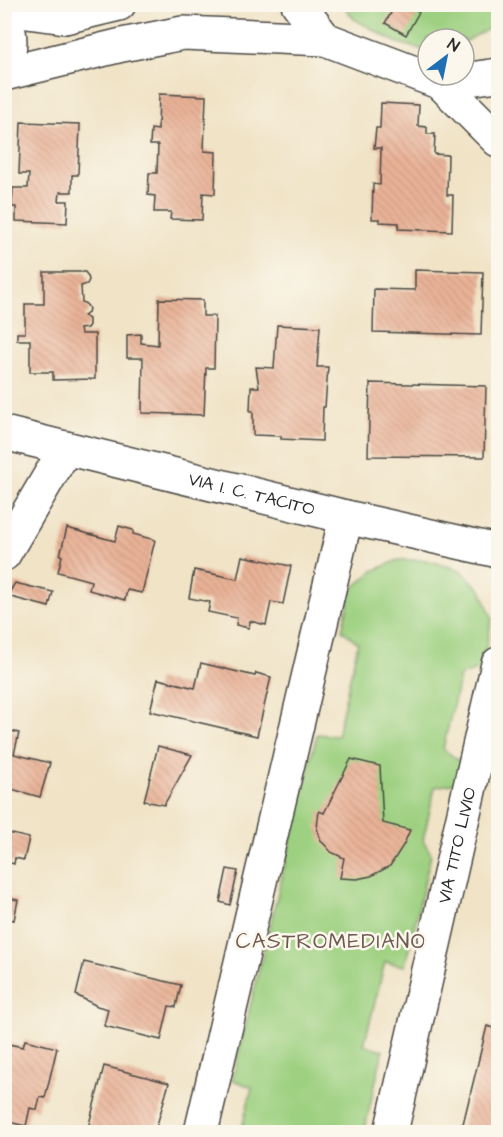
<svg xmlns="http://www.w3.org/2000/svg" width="503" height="1137" viewBox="0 0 503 1137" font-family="'Architects Daughter',sans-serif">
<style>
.green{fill:#9dd080;stroke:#647e56;stroke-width:1.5}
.building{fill:url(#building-back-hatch)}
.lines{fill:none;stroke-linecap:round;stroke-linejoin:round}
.minor-casing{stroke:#494742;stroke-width:36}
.tertiary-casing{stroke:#494742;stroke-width:36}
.minor{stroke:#fff;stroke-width:33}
.tertiary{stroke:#fff;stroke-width:33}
.labels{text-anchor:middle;stroke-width:5;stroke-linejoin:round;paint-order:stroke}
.street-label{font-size:18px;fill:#2b2b2b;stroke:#fbf7ec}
.quarter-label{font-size:21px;letter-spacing:1.5px;fill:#6e5a51;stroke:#fbf7ec}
</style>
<defs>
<pattern id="building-back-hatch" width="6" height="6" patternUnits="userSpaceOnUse" patternTransform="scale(1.5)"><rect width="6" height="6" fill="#e9b297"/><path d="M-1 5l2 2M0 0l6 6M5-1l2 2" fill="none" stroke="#c89982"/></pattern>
</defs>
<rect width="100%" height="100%" fill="#fbf7ec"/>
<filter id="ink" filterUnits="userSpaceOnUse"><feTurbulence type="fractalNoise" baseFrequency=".0167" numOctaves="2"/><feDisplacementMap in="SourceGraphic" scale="12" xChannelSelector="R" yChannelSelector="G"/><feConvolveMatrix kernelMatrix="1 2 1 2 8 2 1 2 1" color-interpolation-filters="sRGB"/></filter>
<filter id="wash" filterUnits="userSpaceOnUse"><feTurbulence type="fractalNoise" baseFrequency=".008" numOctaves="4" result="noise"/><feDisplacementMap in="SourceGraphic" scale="24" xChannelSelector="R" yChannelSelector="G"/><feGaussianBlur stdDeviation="1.35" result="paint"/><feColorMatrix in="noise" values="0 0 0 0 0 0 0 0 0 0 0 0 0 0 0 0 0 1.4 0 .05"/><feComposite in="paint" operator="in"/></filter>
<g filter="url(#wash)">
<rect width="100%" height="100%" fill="#f0e3c6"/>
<!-- green -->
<g class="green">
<path d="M343,5H498V24L464,42V39H428V51L395,42L354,19Z"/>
<path d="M398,560H426L460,570L481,590L492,618L482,668L460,676L443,749L461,762L457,783L435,787L423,840L431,854L405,966L385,962L364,1045L383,1050L364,1132H241L252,1087L232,1080L317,734L337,736L358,643L342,630L352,589L373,571Z"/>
</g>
<g id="blocks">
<!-- building -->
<g class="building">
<path d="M396,4H406L419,12L406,35L385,23Z"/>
<path d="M159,94L206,96L204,151L216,152L215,194L203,193L202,220L170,219L171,212H154L155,196L148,195L149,173H157L158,145H150L151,129L158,130Z"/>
<path d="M381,103L419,105L418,126L427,127V134H435L434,154L448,155L447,195H453L452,231L398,229L399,223L379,222V219H372L373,184L380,185L381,148H374L376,128H380Z"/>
<path d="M21,122L80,124L78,175H72V192H60L59,201H68L67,223L16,221V207H12L13,188H28L29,174H19Z"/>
<path d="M415,270L483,272L481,335L373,332L374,289L415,290Z"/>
<path d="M44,272H85L88,276L89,280L87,284L81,286L82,302L86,304L89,308L88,313L84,316L89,319V325L87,328L80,329L81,334H95V379L53,380V372H30V340H17V333H25V304H44Z"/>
<path d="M159,299L203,300V316H215L214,368H206L204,415L142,413L143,358H127V335L141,334V343L158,345Z"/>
<path d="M277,325L320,327L317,367H328L325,407H323L322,441L281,439V436L253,435V411H250L251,387H259L256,367L274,368Z"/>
<path d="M370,383L486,386L484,457L368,456Z"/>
<path d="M119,526L133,530V534L155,540L142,593L127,590L125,600L89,590L91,581L58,572L62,556L60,555L67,528L115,541Z"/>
<path d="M242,556L291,566L283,604L271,602L266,625L250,621L249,628L236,625L237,618L208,612L210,602L189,598L194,570L237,579Z"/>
<path d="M15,583L53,592L49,607L7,596Z"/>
<path d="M201,663L255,676L256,673L271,677L257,736L150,711L158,679L195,688Z"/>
<path d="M4,729L19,733L14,754L50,763L40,797L4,787Z"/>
<path d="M158,746L192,755L164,805L144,801Z"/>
<path d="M351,759L380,766L383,823L410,830L404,844L390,866L371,876L357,879L340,878L344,858L331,852L326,846L321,841L317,828L319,811L324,813Z"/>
<path d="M4,832L29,838L24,860L15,858L14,864L4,861Z"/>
<path d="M227,869L238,871L230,905L220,902Z"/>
<path d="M4,897L18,900L14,920L4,918Z"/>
<path d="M84,962L181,985L176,1007L169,1006L161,1040L104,1026L108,1009L97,1006L76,995Z"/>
<path d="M487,1026L498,1029V1132H461Z"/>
<path d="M25,1040L57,1048L45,1098L40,1097L37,1110L30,1108L26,1126L4,1121V1043L23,1047Z"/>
<path d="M104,1066L169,1083L155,1132H87Z"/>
</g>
</g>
</g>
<g filter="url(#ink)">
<use href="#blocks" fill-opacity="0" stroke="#494742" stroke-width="1.5"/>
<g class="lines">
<defs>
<g id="minor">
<path d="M441,83L498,140"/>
<path id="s1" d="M4,433L346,517L498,551"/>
<path d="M4,554L66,448"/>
<path d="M201,1132L346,517"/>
<path id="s2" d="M391,1132L498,664"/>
</g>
<g id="tertiary">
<path d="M298,4L325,39L441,83L498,75"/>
<path d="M4,9L65,17L119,4"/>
<path d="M4,17C12,34 12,48 4,65"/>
<path d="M4,74L122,45L183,33L325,39"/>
</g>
</defs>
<!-- minor casing -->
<use href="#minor" class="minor-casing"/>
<!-- tertiary casing -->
<use href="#tertiary" class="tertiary-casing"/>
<!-- minor -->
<use href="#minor" class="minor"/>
<!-- tertiary -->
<use href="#tertiary" class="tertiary"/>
</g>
</g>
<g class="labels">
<!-- street labels -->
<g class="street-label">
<text dy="6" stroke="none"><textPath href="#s1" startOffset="255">VIA I. C. TACITO</textPath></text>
<text dy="6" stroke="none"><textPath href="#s2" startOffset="294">VIA TITO LIVIO</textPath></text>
</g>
<!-- quarter labels -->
<g class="quarter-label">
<text x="331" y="948">CASTROMEDIANO</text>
</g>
</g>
<!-- margin -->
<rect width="503" height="1137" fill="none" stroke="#fbf7ec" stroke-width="24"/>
<!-- north arrow -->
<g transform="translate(446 57) rotate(32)"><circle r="28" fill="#fbf7ec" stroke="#a8a59f" stroke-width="1.5"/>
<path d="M0-4.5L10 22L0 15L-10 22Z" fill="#1f6fb2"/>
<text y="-9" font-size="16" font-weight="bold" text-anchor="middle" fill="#2b2b2b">N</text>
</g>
</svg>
